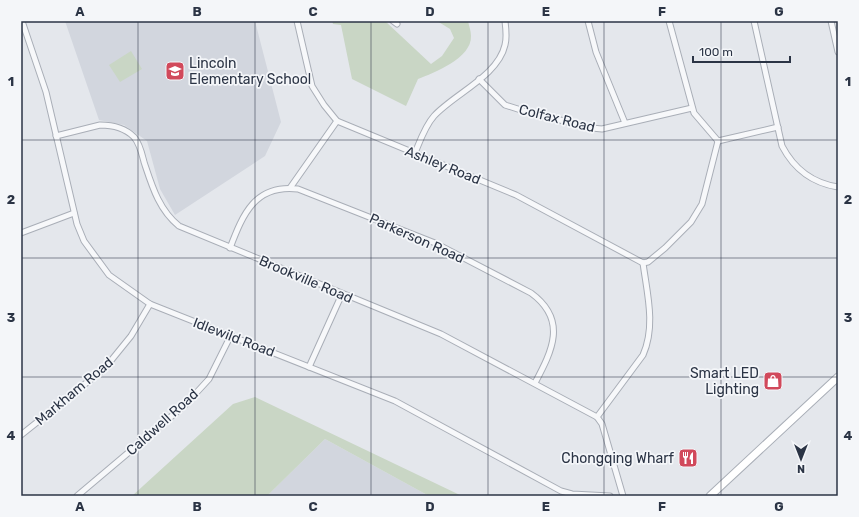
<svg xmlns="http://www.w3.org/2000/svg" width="859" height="517" viewBox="0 0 859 517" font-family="Rubik,sans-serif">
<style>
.built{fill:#d2d6de}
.green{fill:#c9d6c5}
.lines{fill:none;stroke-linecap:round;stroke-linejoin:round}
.minor-casing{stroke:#a9aeb7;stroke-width:7}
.secondary-casing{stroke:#a9aeb7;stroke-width:9}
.minor{stroke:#f7f8fa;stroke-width:5}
.secondary{stroke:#fff;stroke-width:7}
.grid{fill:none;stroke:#2b3445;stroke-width:1;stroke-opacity:0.55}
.labels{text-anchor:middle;stroke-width:3.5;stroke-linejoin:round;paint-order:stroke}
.poi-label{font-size:14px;fill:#2b3445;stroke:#f4f6f9;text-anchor:end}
.street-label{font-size:14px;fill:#2b3445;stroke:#f4f6f9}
.neatline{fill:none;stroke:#2b3445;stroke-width:1.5}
.grid-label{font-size:13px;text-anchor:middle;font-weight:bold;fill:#2b3445}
</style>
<rect width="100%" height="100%" fill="#e4e7ec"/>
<!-- built -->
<g class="built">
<path d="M65,21H255L281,122L265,156L175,215L160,189L147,141L124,125L99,120Z"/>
<path d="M325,439L429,496H267Z"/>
</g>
<!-- green -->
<g class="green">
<path d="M332,21H385L431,64L442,56L454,38L450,29L437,21H468C469,26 471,31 471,36C472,58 434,73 418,79L406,106L352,79L341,25L333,24Z"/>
<path d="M131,51L142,69L120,82L109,65Z"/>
<path d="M255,397L462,496H429L325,439L267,496H132L233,404Z"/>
</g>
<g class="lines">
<defs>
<g id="minor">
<path d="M22,21L46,92L77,224L84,241L109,275L150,304L395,401L561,491L572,494L610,496"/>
<path d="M297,21L312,86L324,105L337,121L516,195L643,263"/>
<path d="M393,21L397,24"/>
<path d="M588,21L596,52L625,123"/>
<path d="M669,21L694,113L718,141"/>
<path d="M754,21L782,146C794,169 812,183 838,187"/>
<path d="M831,21L838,52"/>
<path d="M479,79L505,105L524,111L592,128L602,129L692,108"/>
<path d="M56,136L100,125C112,125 125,128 134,137C140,144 142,154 144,162C152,186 159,210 179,226L441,334L597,417L602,424L623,496"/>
<path d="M718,141L778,127"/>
<path d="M415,153C420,141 425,126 434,116C454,94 498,76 505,45C507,38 506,29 505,21"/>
<path d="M290,188L337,121"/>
<path d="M21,233L74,213"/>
<path d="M230,248C243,214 255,184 298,189L435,243L531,293C568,320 552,351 535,383"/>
<path d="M643,263L648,262L665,248L691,222L702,204L718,141"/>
<path d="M309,367L342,294"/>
<path d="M597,417L643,355C656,326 647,293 643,263"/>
<path d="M21,435L105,368L131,336L150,304"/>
<path d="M77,496L186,404L209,379L231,335"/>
</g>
<path id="secondary" d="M710,496L838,377"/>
</defs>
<!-- minor casing -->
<use href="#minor" class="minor-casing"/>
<!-- secondary casing -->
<use href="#secondary" class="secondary-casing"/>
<!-- minor -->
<use href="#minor" class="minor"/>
<!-- secondary -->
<use href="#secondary" class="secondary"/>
</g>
<!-- grid -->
<path class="grid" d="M138,21V496M255,21V496M371,21V496M488,21V496M604,21V496M721,21V496M21,140H838M21,258H838M21,377H838"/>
<!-- icons -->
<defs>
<symbol id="school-square" viewBox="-11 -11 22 22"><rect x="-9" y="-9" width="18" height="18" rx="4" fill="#d1495b" stroke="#f4f6f9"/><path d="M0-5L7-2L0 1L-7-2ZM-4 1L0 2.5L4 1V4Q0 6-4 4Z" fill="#fff"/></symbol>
<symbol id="shop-square" viewBox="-11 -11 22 22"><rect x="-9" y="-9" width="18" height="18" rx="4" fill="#d1495b" stroke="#f4f6f9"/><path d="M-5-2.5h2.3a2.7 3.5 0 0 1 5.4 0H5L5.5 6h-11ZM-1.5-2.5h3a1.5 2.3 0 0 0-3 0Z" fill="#fff"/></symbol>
<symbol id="restaurant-square" viewBox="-11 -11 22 22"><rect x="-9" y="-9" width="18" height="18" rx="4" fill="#d1495b" stroke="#f4f6f9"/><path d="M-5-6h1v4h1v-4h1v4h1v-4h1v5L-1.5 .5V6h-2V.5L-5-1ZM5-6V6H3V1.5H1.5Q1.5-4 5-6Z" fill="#fff"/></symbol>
</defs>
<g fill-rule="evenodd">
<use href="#school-square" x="164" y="60" width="22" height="22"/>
<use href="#shop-square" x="762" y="370" width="22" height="22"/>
<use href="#restaurant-square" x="677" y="447" width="22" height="22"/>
</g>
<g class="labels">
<!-- poi labels -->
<g class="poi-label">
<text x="189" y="68" text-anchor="start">Lincoln<tspan x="189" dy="16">Elementary School</tspan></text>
<text x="759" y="378">Smart LED<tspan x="759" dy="16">Lighting</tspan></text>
<text x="674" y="463">Chongqing Wharf</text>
</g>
<!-- street labels -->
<g class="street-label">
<text transform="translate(557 118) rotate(14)" y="5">Colfax Road</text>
<text transform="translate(443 165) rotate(22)" y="5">Ashley Road</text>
<text transform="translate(417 238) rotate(24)" y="5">Parkerson Road</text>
<text transform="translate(306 279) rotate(23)" y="5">Brookville Road</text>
<text transform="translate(234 337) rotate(21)" y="5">Idlewild Road</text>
<text transform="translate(74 391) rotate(-40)" y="5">Markham Road</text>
<text transform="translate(162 422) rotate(-42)" y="5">Caldwell Road</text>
</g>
</g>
<!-- border -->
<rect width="859" height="517" fill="none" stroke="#f4f6f9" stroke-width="44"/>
<!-- north arrow -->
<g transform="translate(801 459) rotate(180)" stroke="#f4f6f9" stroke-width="3" paint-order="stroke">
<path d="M0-3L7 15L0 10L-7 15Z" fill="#2b3445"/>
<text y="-6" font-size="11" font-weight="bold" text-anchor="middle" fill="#2b3445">N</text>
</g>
<!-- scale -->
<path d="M693 56v6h97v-6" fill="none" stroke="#2b3445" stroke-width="2"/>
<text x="699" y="56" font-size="12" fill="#2b3445" stroke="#f4f6f9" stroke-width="3" paint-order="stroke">100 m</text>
<rect x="22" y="22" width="815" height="473" class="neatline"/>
<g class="grid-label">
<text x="80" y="16">A</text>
<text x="197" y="16">B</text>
<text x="313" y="16">C</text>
<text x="430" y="16">D</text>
<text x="546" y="16">E</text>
<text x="662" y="16">F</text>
<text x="779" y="16">G</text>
<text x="11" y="86">1</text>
<text x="848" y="86">1</text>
<text x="11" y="204">2</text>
<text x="848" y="204">2</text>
<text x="11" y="322">3</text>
<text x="848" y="322">3</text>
<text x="11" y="440">4</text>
<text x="848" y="440">4</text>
<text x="80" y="511">A</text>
<text x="197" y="511">B</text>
<text x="313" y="511">C</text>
<text x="430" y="511">D</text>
<text x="546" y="511">E</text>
<text x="662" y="511">F</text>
<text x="779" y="511">G</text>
</g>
</svg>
